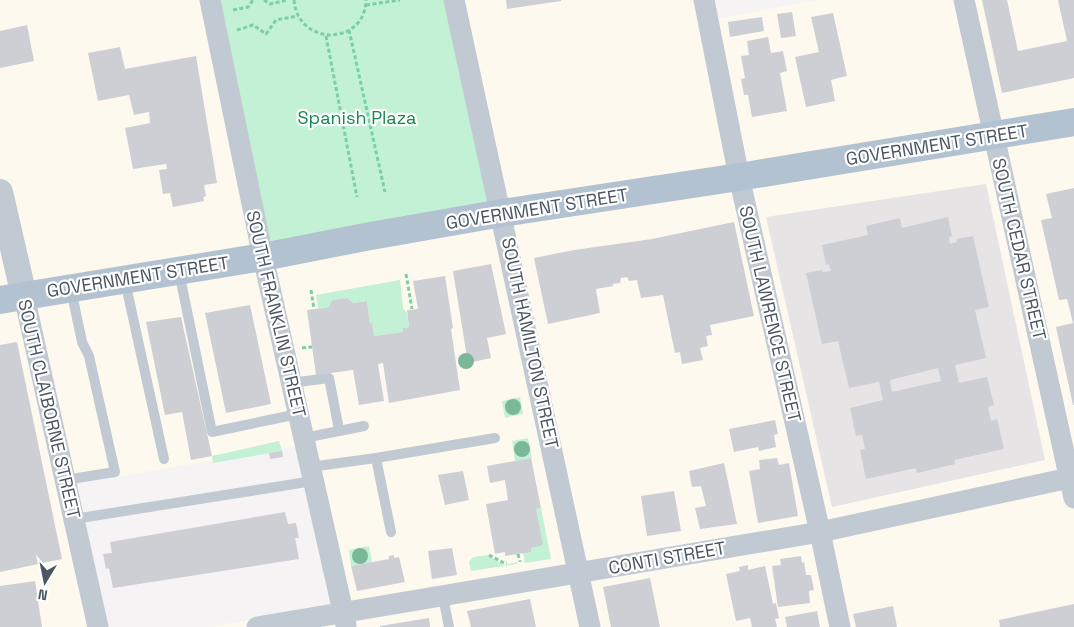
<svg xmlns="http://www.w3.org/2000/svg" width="1074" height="627" viewBox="0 0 1074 627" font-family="'Space Grotesk',sans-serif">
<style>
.commercial{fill:#fdf9ef}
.education{fill:#e6e4e5}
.green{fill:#c3f1d5}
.building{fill:#cdcfd5;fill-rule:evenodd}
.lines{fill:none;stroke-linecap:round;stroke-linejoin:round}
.path{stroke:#7ad0a6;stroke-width:3;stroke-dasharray:4 2.5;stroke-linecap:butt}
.service{stroke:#c1cad2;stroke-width:10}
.minor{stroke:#c1cad2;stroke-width:21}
.tertiary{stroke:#c1cad2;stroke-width:26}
.primary{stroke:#b3c2d1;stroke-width:28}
.tree{fill:#7bb799}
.labels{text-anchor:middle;stroke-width:4.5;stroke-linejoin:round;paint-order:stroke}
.park-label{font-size:18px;fill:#17864f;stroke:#fff}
.street-label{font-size:18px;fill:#4a5661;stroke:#fff}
</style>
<rect width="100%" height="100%" fill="#f5f3f3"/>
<!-- commercial -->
<path class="commercial" d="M0,0H712L716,19L816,0H1074V627H207L333,606L296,446L75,484L108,627H0Z"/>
<!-- education -->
<path class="education" d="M986,184L1045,460L832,507L766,217Z"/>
<!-- green -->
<g class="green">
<path d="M210,0H454L502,213L263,257Z"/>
<path d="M400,280L403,308L407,313L409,327L403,328V332L374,336L372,324H370L367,301L353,303L347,298L332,300L329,307L318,308L316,295Z"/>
<path d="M520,397L523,414L505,418L502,401Z"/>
<path d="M528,438L532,458L515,461L512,441Z"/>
<path d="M279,441L282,451L213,463L212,456Z"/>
<path d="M541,508L551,559L525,563L523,553L531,548L536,509Z"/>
<path d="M369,546L372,562L351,566L349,550Z"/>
<path d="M487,555L504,565L517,562V564L471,571L469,562L473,557Z"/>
</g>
<!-- building -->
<g class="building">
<path d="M506,0H561V1L507,9Z"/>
<path d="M982,0H1007L1018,51L1067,41L1058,0H1074V78L1002,93Z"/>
<path d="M792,12L796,36L781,38L777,14Z"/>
<path d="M833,13L847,76L831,80L835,101L806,107L795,57L819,52L811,17Z"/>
<path d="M762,17L764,31L730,37L728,22Z"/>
<path d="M27,25L34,61L0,68V31Z"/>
<path d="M768,37L771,53L783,51L787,71L780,73L787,111L752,117L748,95H744L741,79L745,78L741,56L749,55L747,41Z"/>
<path d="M120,47L125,69L196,56L217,183L204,185L206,196L203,197L204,201L173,207L170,193L163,194L159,170L167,169L166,164L133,169L125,128L150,123L149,112L134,115L129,95L98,101L88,53Z"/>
<path d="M1074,188V405H1073L1056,327L1073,323L1067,299L1059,300L1041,220L1052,218L1046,194Z"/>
<path d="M948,217L952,236L949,237L950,244L957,242L956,239L973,236L989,307L975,310L986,358L955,365L959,383L987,377L994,405L988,407L991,421L997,419L1004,449L954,460L955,464L917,473L916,468L866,479L860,450L865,449L862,435L856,436L850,408L883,400L879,382L849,388L838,341L822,344L806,273L822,270L823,272L831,271L829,264L826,265L822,245L868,235L866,226L900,218L902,228ZM938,368L941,381L892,392L890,380Z"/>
<path d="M734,222L754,316L710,325L712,335L706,336L708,346L700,348L703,360L682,364L680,352L675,353L663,295L641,298L637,280L629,281L627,277L621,278L620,283L613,284V286L596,289L600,313L548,324L534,258L574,250L652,239Z"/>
<path d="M491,264L506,334L487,338L491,358L468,363L453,271Z"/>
<path d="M445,276L453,328L451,329L460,390L389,403L383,363L378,364L384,401L359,405L353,370L316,375L307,310L329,307L332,300L347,298L353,303L367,301L370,324L372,323L374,336L403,332V328L409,327L407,310L418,309L413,281Z"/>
<path d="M250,305L271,404L226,413L205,313Z"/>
<path d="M181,317L212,456L191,460L182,412L165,415L146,322Z"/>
<path d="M17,342L62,559L0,572V345Z"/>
<path d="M775,420L778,434L774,435L776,447L759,451L758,447L734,452L729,429Z"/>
<path d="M282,451L283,457L270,459L269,453Z"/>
<path d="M531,458L541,508L536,509L543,545L531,548V552L505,556V552L495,554L486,504L508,500L505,480L490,483L487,466Z"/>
<path d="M777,458L779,465L789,463L798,516L758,523L749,471L760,469L759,460Z"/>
<path d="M724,463L737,524L700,529L695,508L706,506L701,486L692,487L689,471Z"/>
<path d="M463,471L469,500L445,505L438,475Z"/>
<path d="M674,491L681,531L647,536L641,496Z"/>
<path d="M285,512L288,524L296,523L299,538H295L299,559L113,588L109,568L106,569L103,554L112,553L110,542Z"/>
<path d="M452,548L457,575L432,579L428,551Z"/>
<path d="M394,555V558L399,557L405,582L357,591L351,566L389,559V556Z"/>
<path d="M801,556L802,563L804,562L806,575H811L814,590L809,591L810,603L778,607L772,566L781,565L780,559Z"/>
<path d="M748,565V570L765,566L773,604L776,603L779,618L775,619L777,627H752L750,618L736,621L726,574L740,571L739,567Z"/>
<path d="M650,578L660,627H611L603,587Z"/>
<path d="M35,581L42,627H0V586Z"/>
<path d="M530,599L536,627H471L467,611Z"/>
<path d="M1074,604V627H1000L999,620Z"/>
<path d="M893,606L897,627H856L853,614Z"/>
<path d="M817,611L820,627H787L785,617Z"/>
<path d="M429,618L430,627H380V626Z"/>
</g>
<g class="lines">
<!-- path -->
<g class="path">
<path d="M264,0L270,4L287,0"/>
<path d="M294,0C298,47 365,46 366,0"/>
<path d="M366,5L400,0"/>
<path d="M233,10L248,7L253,0"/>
<path d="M237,30L253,25L266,34L276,20L298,16"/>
<path d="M349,30L385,192"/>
<path d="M326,36L357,197"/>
<path d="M406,274L412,309"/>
<path d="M311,290L314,309"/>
<path d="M302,348L312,347"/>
<path d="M518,554L520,562"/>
<path d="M489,555L504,563H507"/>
</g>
<!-- service -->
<g class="service">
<path d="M179,272L212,432L298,414"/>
<path d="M125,281L164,459"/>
<path d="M291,383L329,378L339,430"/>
<path d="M304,438L364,426"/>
<path d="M376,458L391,532"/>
<path d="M310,467L376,458L495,438"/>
<path d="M65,480L115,472L89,356L82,342L71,289"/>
<path d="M74,519L313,481"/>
<path d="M443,597L449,627"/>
</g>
<!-- minor -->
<g class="minor">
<path d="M210,0L263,257L346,625"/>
<path d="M454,0L590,627"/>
<path d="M704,0L739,177L820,532L840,627"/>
<path d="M964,0L1074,498"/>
<path d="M24,296L98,627"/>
<path d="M257,627L820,532L1074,477"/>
</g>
<!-- tertiary -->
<path class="tertiary" d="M0,192L24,296"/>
<!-- primary -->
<path class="primary" d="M0,300L263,257L365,237L502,213L739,177L1074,122"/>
</g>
<!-- trees -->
<g class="tree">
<circle cx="466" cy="361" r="8"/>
<circle cx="513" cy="407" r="8"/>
<circle cx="522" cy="449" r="8"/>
<circle cx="360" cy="556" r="8"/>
</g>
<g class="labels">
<!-- park labels -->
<g class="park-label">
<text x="357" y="124">Spanish Plaza</text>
</g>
<!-- street labels -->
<g class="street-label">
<text transform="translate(937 145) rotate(-9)" y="6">GOVERNMENT STREET</text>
<text transform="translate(537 209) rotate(-9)" y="6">GOVERNMENT STREET</text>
<text transform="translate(1019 249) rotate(77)" y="6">SOUTH CEDAR STREET</text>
<text transform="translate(138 277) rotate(-9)" y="6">GOVERNMENT STREET</text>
<text transform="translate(276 314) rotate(77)" y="6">SOUTH FRANKLIN STREET</text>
<text transform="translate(770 314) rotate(77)" y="6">SOUTH LAWRENCE STREET</text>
<text transform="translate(530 343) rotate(78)" y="6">SOUTH HAMILTON STREET</text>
<text transform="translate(49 409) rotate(77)" y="6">SOUTH CLAIBORNE STREET</text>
<text transform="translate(667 558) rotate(-10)" y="6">CONTI STREET</text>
</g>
</g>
<!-- north arrow -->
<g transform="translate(45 582) rotate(190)" stroke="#ffffff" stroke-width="4" paint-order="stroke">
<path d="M0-4L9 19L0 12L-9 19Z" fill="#4a5661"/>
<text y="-8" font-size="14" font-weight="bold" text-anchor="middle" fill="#4a5661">N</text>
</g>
</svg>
